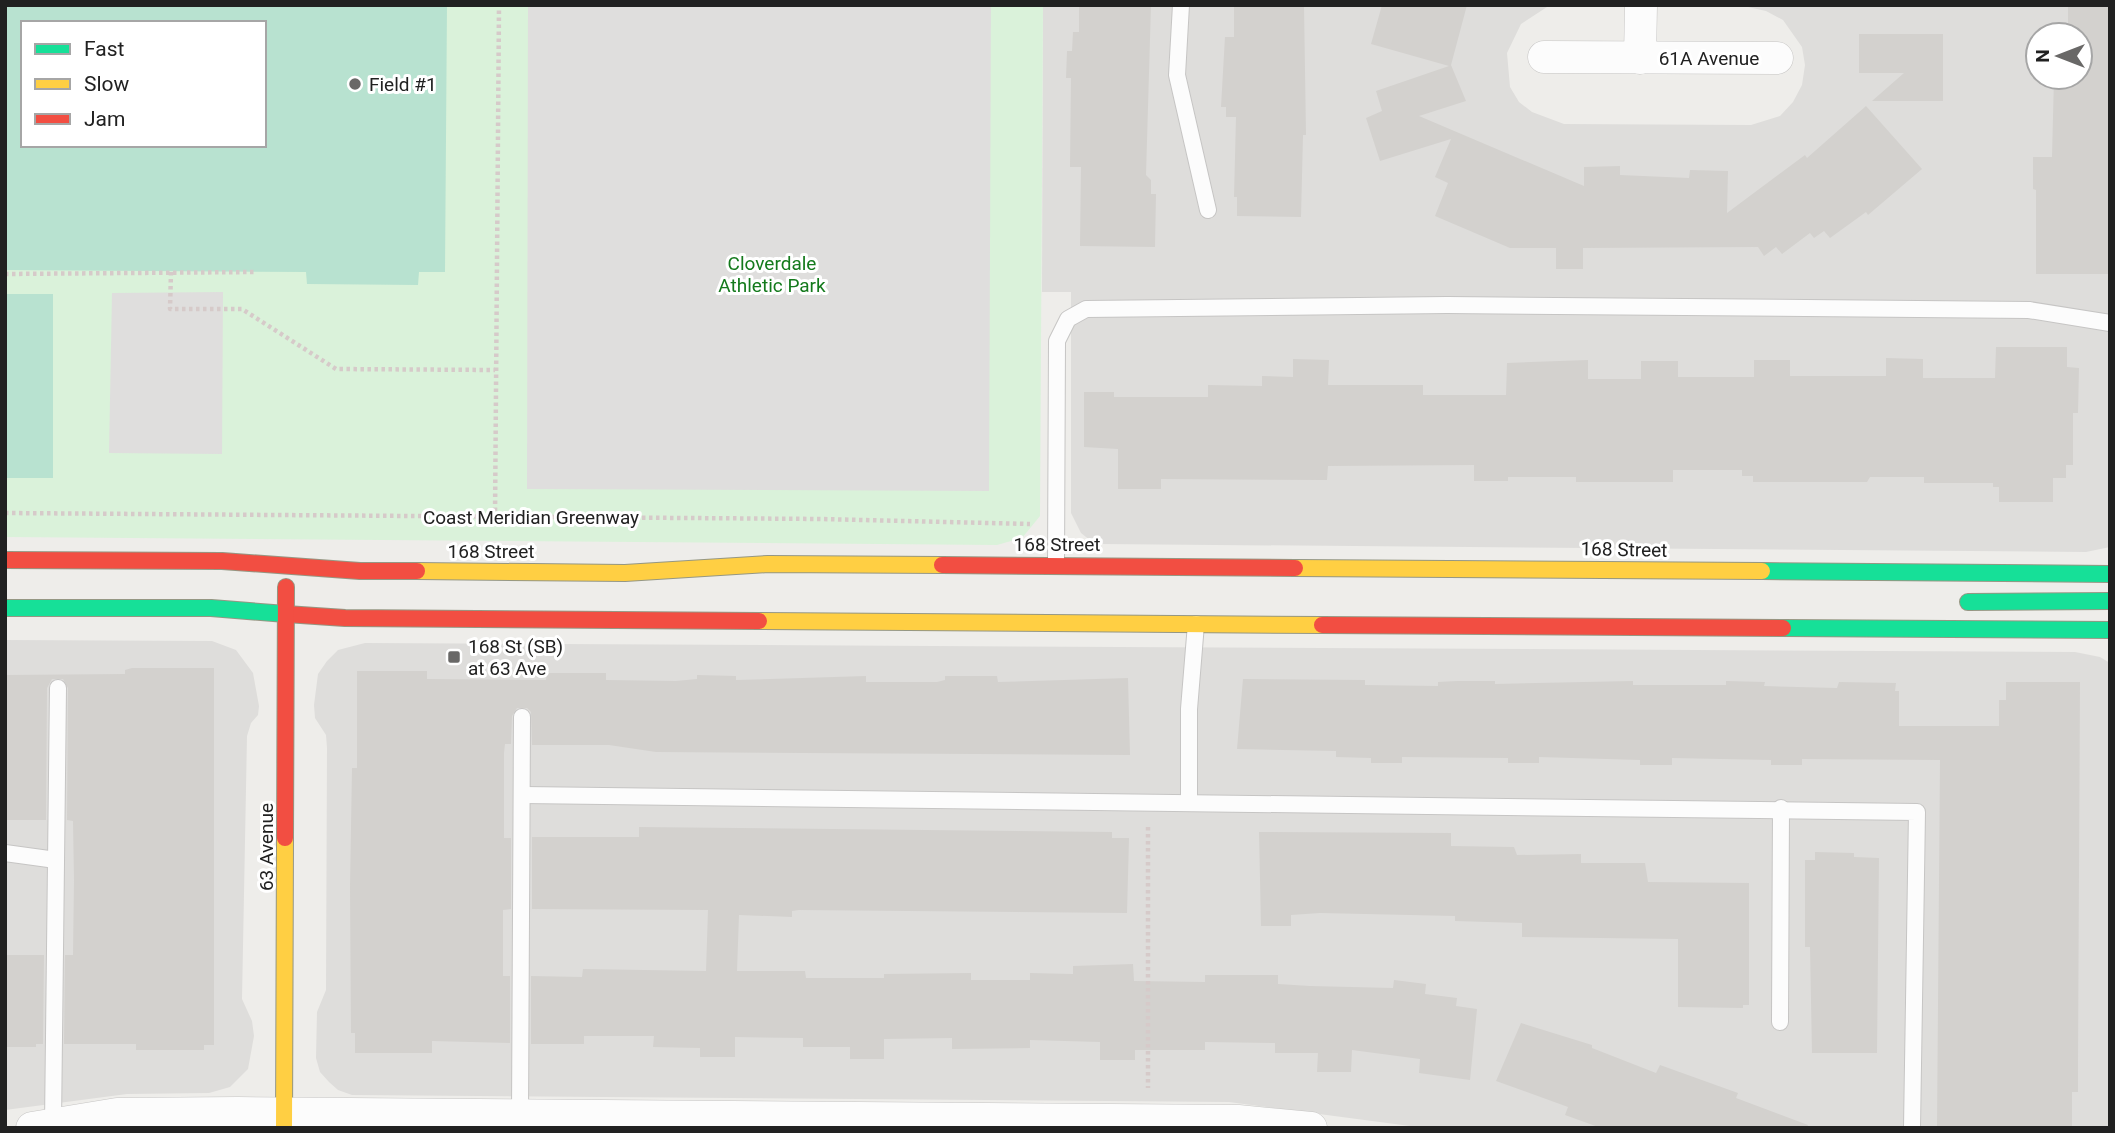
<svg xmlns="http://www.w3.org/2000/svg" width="2115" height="1133" viewBox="0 0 2115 1133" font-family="Roboto,sans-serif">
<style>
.residential{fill:#dedddb;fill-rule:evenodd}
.park{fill:#daf2da;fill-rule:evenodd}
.pitch{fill:#b8e2d0;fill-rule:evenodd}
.parking{fill:#dfdedd}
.building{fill:#d3d1ce}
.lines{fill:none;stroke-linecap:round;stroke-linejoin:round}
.lane-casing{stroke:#c6c5c4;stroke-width:18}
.street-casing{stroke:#c6c5c4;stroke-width:33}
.fast-casing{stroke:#959783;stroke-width:18}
.slow-casing{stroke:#959783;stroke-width:18}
.jam-casing{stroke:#959783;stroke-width:18}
.path{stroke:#d6cac9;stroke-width:4.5;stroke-dasharray:3.5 3.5;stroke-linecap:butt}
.lane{stroke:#fcfcfc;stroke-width:16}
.street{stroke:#fcfcfc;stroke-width:32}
.fast{stroke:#16e098;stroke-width:16}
.slow{stroke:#ffcf43;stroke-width:16}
.jam{stroke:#f24e42;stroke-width:16}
.poi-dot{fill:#696867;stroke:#fff;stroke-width:2.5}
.labels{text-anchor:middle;stroke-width:6;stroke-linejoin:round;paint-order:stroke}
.street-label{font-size:19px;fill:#212121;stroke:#fff}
.poi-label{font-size:19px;fill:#212121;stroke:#fff;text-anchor:start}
.park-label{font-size:19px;fill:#147a1c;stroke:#fff}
</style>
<rect width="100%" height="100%" fill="#eeedea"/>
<!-- residential -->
<g class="residential">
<path d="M1043,5H1558L1547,7L1521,24L1507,53L1510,87L1519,102L1532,112L1564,124L1751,125L1780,116L1793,102L1802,85L1805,65L1802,47L1783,20L1766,11L1748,7L1688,5H2110V547L2086,552L1101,544L1091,541L1081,533L1071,513V292H1042ZM2038,35H2080V77H2038Z"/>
<path d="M5,640L212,641L236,650L253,673L259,706L258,715L251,723L247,736L242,999L252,1021L254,1036L248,1069L230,1087L209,1093L127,1094L5,1110Z"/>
<path d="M365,643L2075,652L2100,657L2110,663V1128H1425L1229,1102L352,1095L338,1090L329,1082L320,1072L316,1058L317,1012L326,990L327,748L326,735L315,718L314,705L318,674L327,661L338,650Z"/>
</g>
<!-- park -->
<path class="park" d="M5,5H1043L1040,516L1022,538L997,545L5,537ZM23,23H264V145H23Z"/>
<!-- pitch -->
<g class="pitch">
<path d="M5,5H447L445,272H419L418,285L307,284L306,272L5,270ZM23,23H264V145H23Z"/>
<rect x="5" y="294" width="48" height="184"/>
</g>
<!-- parking -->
<g class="parking">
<path d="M528,5H991L989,491L527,489Z"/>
<path d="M223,292L222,454L109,453L112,293Z"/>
</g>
<!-- building -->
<g class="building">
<path d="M1079,5H1151L1146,175L1151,180V194H1156L1155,247L1080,246L1081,167H1070L1071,78H1066L1067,51H1072L1073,32H1079Z"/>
<path d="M1234,5L1304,6L1306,135H1303L1301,217L1237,216V197H1234L1236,117H1226V107H1221L1225,37H1234Z"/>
<path d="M1382,5H1467L1451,65L1466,101L1419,116L1584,186V167L1620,166V175L1689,178L1690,170L1728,171L1727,213L1805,155L1807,158L1866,106L1922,169L1868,215L1866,212L1830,238L1824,231L1814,238L1810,233L1782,254L1776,247L1764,256L1758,247L1583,248V269H1556V248H1510L1435,216L1448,183L1435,177L1451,139L1380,161L1366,118L1382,111L1376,91L1449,66L1371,44Z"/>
<path d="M2068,5H2110L2108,274H2036V190L2033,189V157H2052L2054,77H2080V35H2068Z"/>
<path d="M1859,34H1943V101H1872L1904,73H1859Z"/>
<path d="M1996,347H2067V367L2079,368L2078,413H2073V465H2066V478H2053V502H1999V487H1993V483H1924V477H1870L1867,482H1753V476H1742V470H1673V482H1576V477H1508V481H1474V465L1328,466L1327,480L1161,479V489H1118V449L1084,447V392H1114V397H1208V385L1262,386V376L1293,377V359L1329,360L1328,385H1423V395H1506L1507,363L1588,360V379H1641V361H1678V377H1754V360H1790V376H1886V358L1923,359V378H1995Z"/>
<path d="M132,668H214V1045H204V1050H136V1044H64L65,955H73L74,880L73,821L67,820L68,688L63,679H52L47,688L46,820H5V675L125,674V670Z"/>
<path d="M357,671H427V679L546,680L547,673H606V680L676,681L697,679V675L736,676V680L866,676V682H937L945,680V676H997L998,682L1128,678L1130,755L656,752L609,745H532L531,712L527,708H517L512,716L511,744H505L504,753V838H511V909L503,910V976H510V1043L432,1041V1053H355V1033H351L350,887L352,768H357Z"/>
<path d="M1243,679L1365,680V685L1438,686V682L1457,681H1495V684L1633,681V685H1726V681L1765,682L1764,686L1837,688L1839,682L1896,683L1895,691H1899V726H1999V700H2006V682H2080L2078,1061V1092H2072V1128H1937L1940,760L1802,759V765H1771V760L1672,758V765H1640V760L1539,757V763H1508V758L1402,757V763H1371V758L1336,757V751L1237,749Z"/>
<path d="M639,827L1112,832V838H1129L1127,913L799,910L792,911V917L739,915L737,971H805L806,978H884V974L971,973V980H1030V973L1073,974V966L1133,964L1134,981L1205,982V975H1278V984L1310,986L1393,988L1394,980L1426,984L1425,994L1457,998L1456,1006L1477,1009L1470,1080L1419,1073L1420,1059L1352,1050L1351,1072H1317L1318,1053H1275V1043L1205,1042V1050H1135V1060H1100V1042L1030,1040V1048L952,1049V1038L884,1039V1059H850V1047H803V1038L735,1037V1057H700V1048L653,1047L654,1036H584V1044H531V976L582,977L583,969L706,971L708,910L532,909V837H639Z"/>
<path d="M1259,832L1451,833V846L1514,847L1517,855L1581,854V863H1645L1648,882L1749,883V1005H1743V1008L1678,1007V939L1522,937V923L1455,921V916L1320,913L1291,915V926H1261Z"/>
<path d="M1815,852L1854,853V857L1879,858L1877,1053H1812L1810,947H1805V860H1815Z"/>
<path d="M5,955H44L43,1044H36V1047H5Z"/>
<path d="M1521,1023L1592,1045V1048L1656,1073L1660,1065L1738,1093L1736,1098L1808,1125L1807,1128H1601L1565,1115L1568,1107L1496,1081Z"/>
</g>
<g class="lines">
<defs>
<g id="lane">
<path d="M1181,5L1177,75L1208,210"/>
<path d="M1056,565L1057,341L1068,319L1086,309L1447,305L2029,310L2110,323"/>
<path d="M523,795L1917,812L1912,1128"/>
<path d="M1189,803V709L1196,624"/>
<path d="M5,853L56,860"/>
<path d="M1780,1022L1781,808"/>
<path d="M520,1115L522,717"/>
<path d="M53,1124L58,688"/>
</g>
<g id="street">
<path d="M1544,57L1777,58"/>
<path d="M1640,58L1641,5"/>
<path d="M32,1128L117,1114L238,1113L1238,1121L1311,1128"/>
</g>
<g id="fast">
<path d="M1762,571L2110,574"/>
<path d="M1968,602L2110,601"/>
<path d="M5,608H211L286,614"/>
<path d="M1783,628L2110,630"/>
</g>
<g id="slow">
<path d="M1295,568L1762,571"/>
<path d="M417,571L625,573L768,564L942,565"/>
<path d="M759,621L1322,625"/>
<path d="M284,1128L285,838"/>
</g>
<g id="jam">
<path d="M5,560L222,561L360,571H417"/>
<path d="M942,565L1295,568"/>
<path d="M286,614L345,618L759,621"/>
<path d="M1322,625L1783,628"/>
<path d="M285,838L286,587"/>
</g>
</defs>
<!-- lane casing -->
<use href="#lane" class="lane-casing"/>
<!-- street casing -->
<use href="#street" class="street-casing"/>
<!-- fast casing -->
<use href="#fast" class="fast-casing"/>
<!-- slow casing -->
<use href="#slow" class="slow-casing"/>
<!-- jam casing -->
<use href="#jam" class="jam-casing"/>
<!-- path -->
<g class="path">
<path d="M171,272L170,309H242L336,369L495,370"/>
<path d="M5,274L257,272"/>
<path d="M5,513L822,519L1030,524"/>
<path d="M495,518L499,5"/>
<path d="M1148,827V1088"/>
</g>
<!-- lane -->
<use href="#lane" class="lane"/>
<!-- street -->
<use href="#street" class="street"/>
<!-- fast -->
<use href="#fast" class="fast"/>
<!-- slow -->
<use href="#slow" class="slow"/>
<!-- jam -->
<use href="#jam" class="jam"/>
</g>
<!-- markers -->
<g class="poi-dot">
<circle cx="355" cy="84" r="7"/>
<rect x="447" y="650" width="14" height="14" rx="3.5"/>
</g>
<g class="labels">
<!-- street labels -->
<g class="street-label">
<text x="1709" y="65">61A Avenue</text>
<text x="531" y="524">Coast Meridian Greenway</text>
<text x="1057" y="551">168 Street</text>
<text transform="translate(1624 549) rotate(1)" y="7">168 Street</text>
<text x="491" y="558">168 Street</text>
<text transform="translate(266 847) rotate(-90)" y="7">63 Avenue</text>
</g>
<!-- poi labels -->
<g class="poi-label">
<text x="369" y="91">Field #1</text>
<text x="468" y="653">168 St (SB)<tspan x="468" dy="22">at 63 Ave</tspan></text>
</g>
<!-- park labels -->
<g class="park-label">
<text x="772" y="270">Cloverdale<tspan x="772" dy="22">Athletic Park</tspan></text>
</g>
</g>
<!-- border -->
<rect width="2115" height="1133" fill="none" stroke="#212121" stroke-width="14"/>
<!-- legend -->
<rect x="21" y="21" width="245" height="126" fill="#ffffff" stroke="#a6a6a6" stroke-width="2"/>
<rect x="35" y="44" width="35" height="10" fill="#16e098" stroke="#a6a6a6" stroke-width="2"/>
<text x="84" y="56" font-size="21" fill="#212121">Fast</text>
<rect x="35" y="79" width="35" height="10" fill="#ffcf43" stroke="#a6a6a6" stroke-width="2"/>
<text x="84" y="91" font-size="21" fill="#212121">Slow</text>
<rect x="35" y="114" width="35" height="10" fill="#f24e42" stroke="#a6a6a6" stroke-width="2"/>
<text x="84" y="126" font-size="21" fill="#212121">Jam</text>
<!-- north arrow -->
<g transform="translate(2059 56) rotate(270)"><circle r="33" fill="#ffffff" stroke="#a6a6a6" stroke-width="2"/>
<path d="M0-5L12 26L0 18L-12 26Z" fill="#696867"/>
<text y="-10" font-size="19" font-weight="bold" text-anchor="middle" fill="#212121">N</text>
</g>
</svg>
